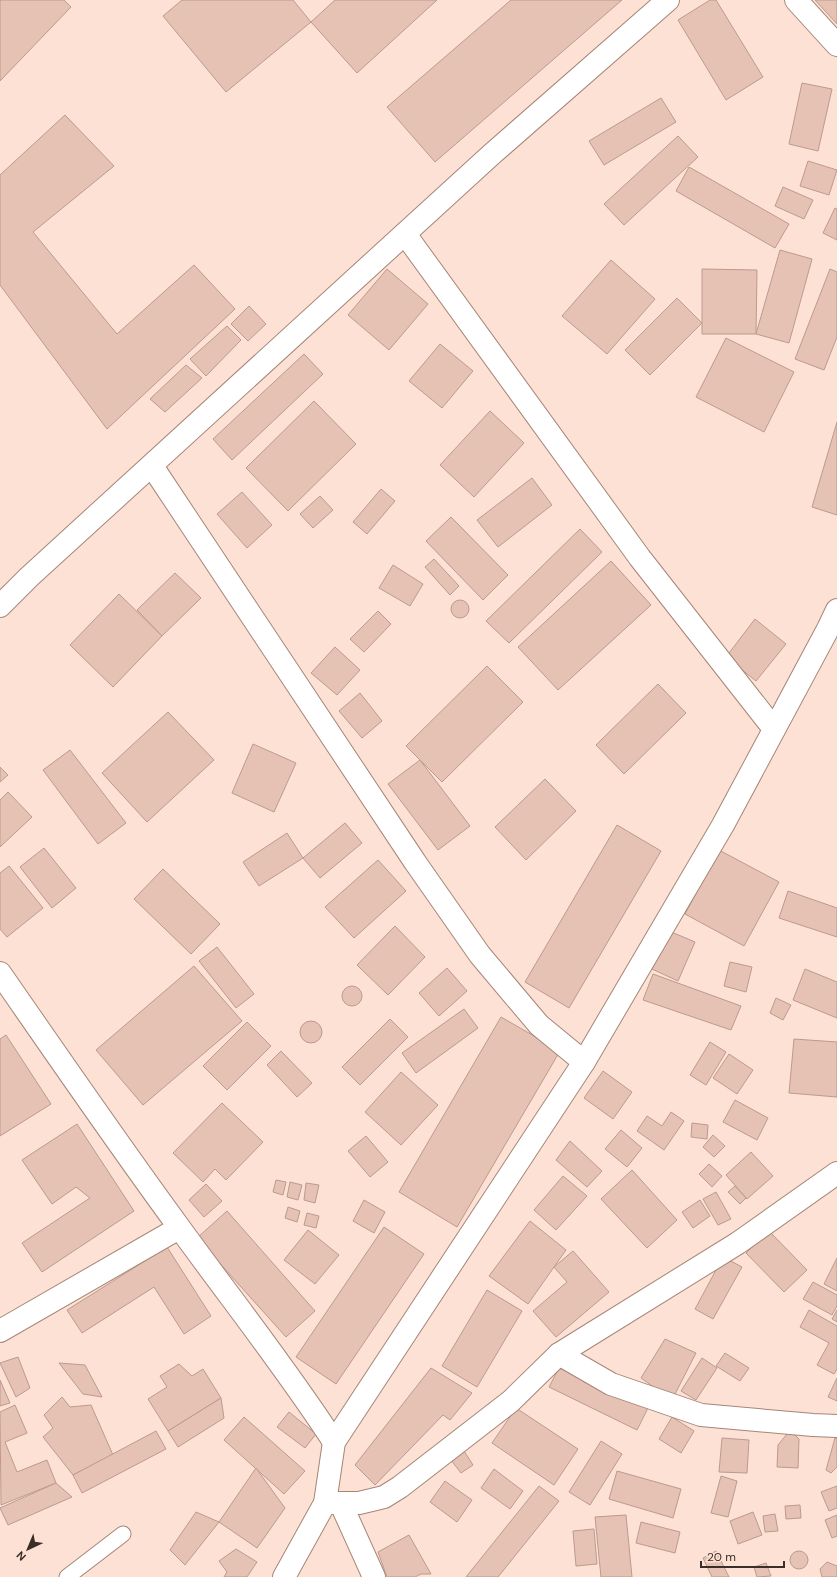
<svg xmlns="http://www.w3.org/2000/svg" width="837" height="1577" viewBox="0 0 837 1577" font-family="'DM Sans',sans-serif">
<style>
.building{fill:#e6c2b4;stroke:#bc9a8d}
.lines{fill:none;stroke-linecap:round;stroke-linejoin:round}
.lane-casing{stroke:#a58677;stroke-width:17}
.street-casing{stroke:#a58677;stroke-width:24}
.secondary-casing{stroke:#a58677;stroke-width:24}
.lane{stroke:#fff;stroke-width:15}
.street{stroke:#fff;stroke-width:22}
.secondary{stroke:#fff;stroke-width:22}
</style>
<rect width="100%" height="100%" fill="#fde1d4"/>
<!-- building -->
<g class="building">
<path d="M0,0H64L71,7L0,81Z"/>
<path d="M182,0H293L311,22L226,92L163,16Z"/>
<path d="M335,0H437L357,73L311,22Z"/>
<path d="M511,0H622L435,162L387,107Z"/>
<path d="M710,0H716L763,77L726,100L678,20Z"/>
<path d="M815,0H837V24Z"/>
<path d="M802,83L832,89L818,151L789,144Z"/>
<path d="M661,98L676,122L604,165L589,141Z"/>
<path d="M65,115L114,166L33,232L117,334L194,265L235,309L107,429L0,285V175Z"/>
<path d="M678,136L698,157L624,225L604,204Z"/>
<path d="M808,161L837,170L829,195L800,186Z"/>
<path d="M689,167L789,224L775,248L676,191Z"/>
<path d="M783,187L813,200L804,219L775,206Z"/>
<path d="M835,208L837,209V240L823,233Z"/>
<path d="M780,250L812,259L789,343L756,334Z"/>
<path d="M611,260L655,299L607,354L562,316Z"/>
<path d="M387,269L428,304L389,350L348,315Z"/>
<path d="M702,269L757,270L756,334H702Z"/>
<path d="M830,269L837,272V337L824,370L795,359Z"/>
<path d="M677,298L702,323L650,375L625,350Z"/>
<path d="M249,306L266,324L248,341L231,324Z"/>
<path d="M227,326L241,340L206,376L190,359Z"/>
<path d="M726,338L794,372L764,432L696,397Z"/>
<path d="M440,344L473,371L442,408L409,381Z"/>
<path d="M304,354L323,374L232,460L213,439Z"/>
<path d="M186,365L202,378L165,412L150,399Z"/>
<path d="M314,401L356,444L288,511L246,468Z"/>
<path d="M490,411L524,443L474,497L440,465Z"/>
<path d="M837,422V515L812,507Z"/>
<path d="M532,478L552,505L498,547L477,520Z"/>
<path d="M381,489L395,501L367,534L353,522Z"/>
<path d="M242,492L272,525L247,548L217,514Z"/>
<path d="M320,496L333,510L313,528L300,514Z"/>
<path d="M451,517L508,575L483,600L426,541Z"/>
<path d="M580,529L602,552L509,643L486,621Z"/>
<path d="M434,559L459,586L450,595L425,567Z"/>
<path d="M611,561L651,605L558,690L518,647Z"/>
<path d="M393,565L423,584L410,606L379,588Z"/>
<path d="M175,573L201,598L162,636L137,610Z"/>
<path d="M119,594L162,636L113,687L70,645Z"/>
<circle cx="460" cy="609" r="9"/>
<path d="M378,611L391,624L364,652L350,639Z"/>
<path d="M755,619L786,644L756,681L726,657Z"/>
<path d="M335,647L360,670L337,695L311,673Z"/>
<path d="M487,666L523,702L442,782L406,746Z"/>
<path d="M658,684L686,713L624,774L596,745Z"/>
<path d="M360,693L382,721L362,738L339,711Z"/>
<path d="M168,712L214,760L147,822L102,773Z"/>
<path d="M253,744L296,763L274,812L232,793Z"/>
<path d="M70,750L126,823L98,844L43,770Z"/>
<path d="M420,760L470,826L438,850L388,784Z"/>
<path d="M0,767L8,775L0,782Z"/>
<path d="M545,779L576,811L526,860L495,827Z"/>
<path d="M8,792L32,817L0,847V800Z"/>
<path d="M345,823L362,843L320,878L303,858Z"/>
<path d="M617,825L661,851L569,1008L525,982Z"/>
<path d="M287,833L303,858L259,886L243,862Z"/>
<path d="M44,848L76,888L52,908L20,867Z"/>
<path d="M719,850L779,882L744,946L685,914Z"/>
<path d="M378,860L406,891L354,938L325,907Z"/>
<path d="M9,866L43,908L7,937L0,929V873Z"/>
<path d="M163,869L220,924L191,954L134,899Z"/>
<path d="M788,891L837,908V937L779,918Z"/>
<path d="M395,926L425,957L388,995L357,965Z"/>
<path d="M669,931L695,942L678,981L652,969Z"/>
<path d="M217,947L254,994L236,1008L199,961Z"/>
<path d="M730,962L752,967L746,992L724,986Z"/>
<path d="M194,966L242,1021L143,1105L96,1050Z"/>
<path d="M447,968L467,991L439,1016L419,993Z"/>
<path d="M805,969L837,982V1018L793,1000Z"/>
<path d="M653,974L741,1006L731,1030L643,1000Z"/>
<circle cx="352" cy="996" r="10"/>
<path d="M776,998L791,1005L783,1020L770,1013Z"/>
<path d="M464,1009L478,1028L416,1073L402,1053Z"/>
<path d="M501,1017L560,1051L457,1227L399,1192Z"/>
<path d="M390,1019L408,1037L360,1085L342,1067Z"/>
<circle cx="311" cy="1032" r="11"/>
<path d="M247,1022L271,1046L227,1090L203,1066Z"/>
<path d="M6,1035L51,1104L0,1136V1039Z"/>
<path d="M794,1039L837,1042V1097L789,1093Z"/>
<path d="M710,1042L726,1052L706,1085L690,1075Z"/>
<path d="M281,1051L312,1083L297,1097L267,1065Z"/>
<path d="M729,1054L753,1070L737,1094L713,1078Z"/>
<path d="M603,1071L632,1092L613,1119L584,1098Z"/>
<path d="M401,1072L438,1105L401,1145L365,1112Z"/>
<path d="M735,1100L768,1118L757,1140L723,1122Z"/>
<path d="M222,1103L263,1142L226,1180L215,1169L203,1182L173,1153Z"/>
<path d="M671,1112L684,1121L664,1150L637,1131L647,1116L662,1126Z"/>
<path d="M692,1123L708,1125L707,1139L691,1137Z"/>
<path d="M77,1124L134,1211L42,1272L22,1243L90,1198L76,1187L52,1204L22,1160Z"/>
<path d="M621,1130L642,1148L627,1167L605,1149Z"/>
<path d="M713,1135L725,1146L714,1157L703,1147Z"/>
<path d="M366,1136L388,1162L370,1177L348,1151Z"/>
<path d="M570,1141L602,1171L587,1187L556,1160Z"/>
<path d="M751,1152L773,1176L747,1199L726,1175Z"/>
<path d="M709,1164L722,1176L712,1187L699,1174Z"/>
<path d="M632,1170L677,1220L647,1248L601,1199Z"/>
<path d="M563,1176L587,1196L556,1230L534,1210Z"/>
<path d="M276,1180L286,1182L283,1195L273,1192Z"/>
<path d="M290,1182L302,1185L298,1200L287,1197Z"/>
<path d="M306,1183L319,1185L315,1203L304,1200Z"/>
<path d="M206,1184L222,1201L204,1217L189,1200Z"/>
<path d="M735,1186L746,1198L740,1204L728,1192Z"/>
<path d="M716,1192L731,1219L718,1225L703,1199Z"/>
<path d="M364,1200L385,1212L374,1233L353,1221Z"/>
<path d="M700,1200L710,1216L693,1228L682,1212Z"/>
<path d="M288,1207L300,1211L297,1222L285,1218Z"/>
<path d="M227,1211L315,1311L286,1337L197,1238Z"/>
<path d="M307,1213L319,1216L316,1228L304,1225Z"/>
<path d="M530,1221L566,1250L528,1304L489,1276Z"/>
<path d="M384,1227L424,1254L336,1384L296,1357Z"/>
<path d="M308,1230L339,1255L315,1284L284,1260Z"/>
<path d="M769,1231L807,1270L784,1292L746,1253Z"/>
<path d="M167,1247L211,1316L184,1334L154,1287L82,1333L67,1310Z"/>
<path d="M573,1251L609,1292L556,1337L533,1311L567,1282L554,1267Z"/>
<path d="M723,1257L742,1267L713,1319L695,1309Z"/>
<path d="M837,1258V1291L824,1284Z"/>
<path d="M813,1282L837,1295V1306L832,1315L803,1299Z"/>
<path d="M487,1290L522,1311L477,1387L442,1366Z"/>
<path d="M809,1310L837,1326V1369L834,1374L817,1365L829,1343L800,1327Z"/>
<path d="M837,1310V1322L832,1319Z"/>
<path d="M665,1339L696,1353L672,1400L641,1378Z"/>
<path d="M725,1353L749,1368L740,1381L716,1366Z"/>
<path d="M18,1357L30,1388L16,1397L0,1363Z"/>
<path d="M702,1358L717,1368L696,1400L681,1391Z"/>
<path d="M59,1363L85,1365L102,1397L83,1394Z"/>
<path d="M179,1364L192,1376L203,1369L221,1398L168,1431L148,1399L167,1387L160,1376Z"/>
<path d="M431,1368L472,1393L450,1420L443,1415L375,1485L355,1465Z"/>
<path d="M559,1368L649,1406L637,1430L549,1387Z"/>
<path d="M837,1378V1401L828,1397Z"/>
<path d="M0,1380L10,1403L0,1406Z"/>
<path d="M62,1397L70,1407L91,1405L113,1455L73,1475L43,1437L53,1428L44,1415Z"/>
<path d="M221,1398L224,1418L178,1447L168,1431Z"/>
<path d="M15,1405L27,1433L5,1442L17,1472L47,1460L56,1483L1,1505L0,1412Z"/>
<path d="M516,1408L578,1449L554,1485L492,1443Z"/>
<path d="M289,1412L316,1434L305,1448L277,1427Z"/>
<path d="M244,1417L305,1471L284,1494L224,1440Z"/>
<path d="M672,1417L694,1431L681,1453L659,1439Z"/>
<path d="M156,1431L166,1449L82,1493L73,1475Z"/>
<path d="M792,1432L799,1439L798,1468L777,1467L778,1445L787,1434Z"/>
<path d="M722,1438L749,1440L747,1473L719,1472Z"/>
<path d="M835,1438L837,1439V1467L831,1473L826,1470Z"/>
<path d="M601,1441L622,1454L590,1505L569,1492Z"/>
<path d="M464,1451L473,1465L461,1473L451,1460Z"/>
<path d="M256,1468L285,1508L257,1548L219,1522Z"/>
<path d="M494,1469L523,1491L510,1509L481,1488Z"/>
<path d="M617,1471L681,1489L673,1518L609,1499Z"/>
<path d="M721,1476L737,1481L728,1517L711,1513Z"/>
<path d="M445,1481L472,1500L457,1522L430,1502Z"/>
<path d="M56,1483L72,1497L8,1525L0,1508Z"/>
<path d="M539,1486L559,1501L498,1577H466Z"/>
<path d="M837,1486V1508L829,1511L821,1492Z"/>
<path d="M800,1505L801,1518L786,1519L785,1506Z"/>
<path d="M196,1512L219,1522L185,1565L170,1550Z"/>
<path d="M753,1512L762,1535L738,1544L730,1521Z"/>
<path d="M775,1514L778,1531L765,1532L763,1516Z"/>
<path d="M626,1515L632,1577H601L595,1517Z"/>
<path d="M837,1515V1536L832,1538L825,1520Z"/>
<path d="M641,1522L680,1532L675,1553L636,1543Z"/>
<path d="M594,1529L597,1564L576,1566L573,1531Z"/>
<path d="M409,1535L431,1574H421L415,1577H387L378,1552Z"/>
<path d="M236,1549L257,1562L247,1577H224L227,1572L219,1561Z"/>
<circle cx="799" cy="1560" r="9"/>
<path d="M716,1551L729,1577H712L703,1558Z"/>
<path d="M827,1562L837,1566V1577H822L820,1569Z"/>
<path d="M766,1563L771,1576L757,1577L754,1567Z"/>
</g>
<g class="lines">
<defs>
<path id="lane" d="M67,1577L123,1534"/>
<g id="street">
<path d="M796,0L837,45"/>
<path d="M405,234L640,558L774,729"/>
<path d="M152,466L415,862L480,955L539,1025L584,1062"/>
<path d="M0,606L29,577L492,154L668,0"/>
<path d="M0,973C59,1058 118,1144 179,1227C231,1299 286,1368 334,1442"/>
<path d="M0,1331L179,1228"/>
<path d="M559,1354L611,1384L701,1415L813,1425L837,1426"/>
<path d="M325,1503H359L384,1497L400,1487L511,1401L559,1354L738,1243L837,1173"/>
<path d="M341,1504L374,1577"/>
</g>
<path id="secondary" d="M284,1577L325,1503L334,1442L584,1062L723,825L828,629L837,610"/>
</defs>
<!-- lane casing -->
<use href="#lane" class="lane-casing"/>
<!-- street casing -->
<use href="#street" class="street-casing"/>
<!-- secondary casing -->
<use href="#secondary" class="secondary-casing"/>
<!-- lane -->
<use href="#lane" class="lane"/>
<!-- street -->
<use href="#street" class="street"/>
<!-- secondary -->
<use href="#secondary" class="secondary"/>
</g>
<!-- north arrow -->
<g transform="translate(28 1549) rotate(224)" stroke="#fde1d4" stroke-width="3" paint-order="stroke">
<path d="M0-3L7 15L0 10L-7 15Z" fill="#3b2d27"/>
<text y="-6" font-size="11" font-weight="bold" text-anchor="middle" fill="#3b2d27">N</text>
</g>
<!-- scale -->
<path d="M701 1561v6h83v-6" fill="none" stroke="#3b2d27" stroke-width="2"/>
<text x="707" y="1561" font-size="12" fill="#3b2d27" stroke="#fde1d4" stroke-width="3" paint-order="stroke">20 m</text>
</svg>
